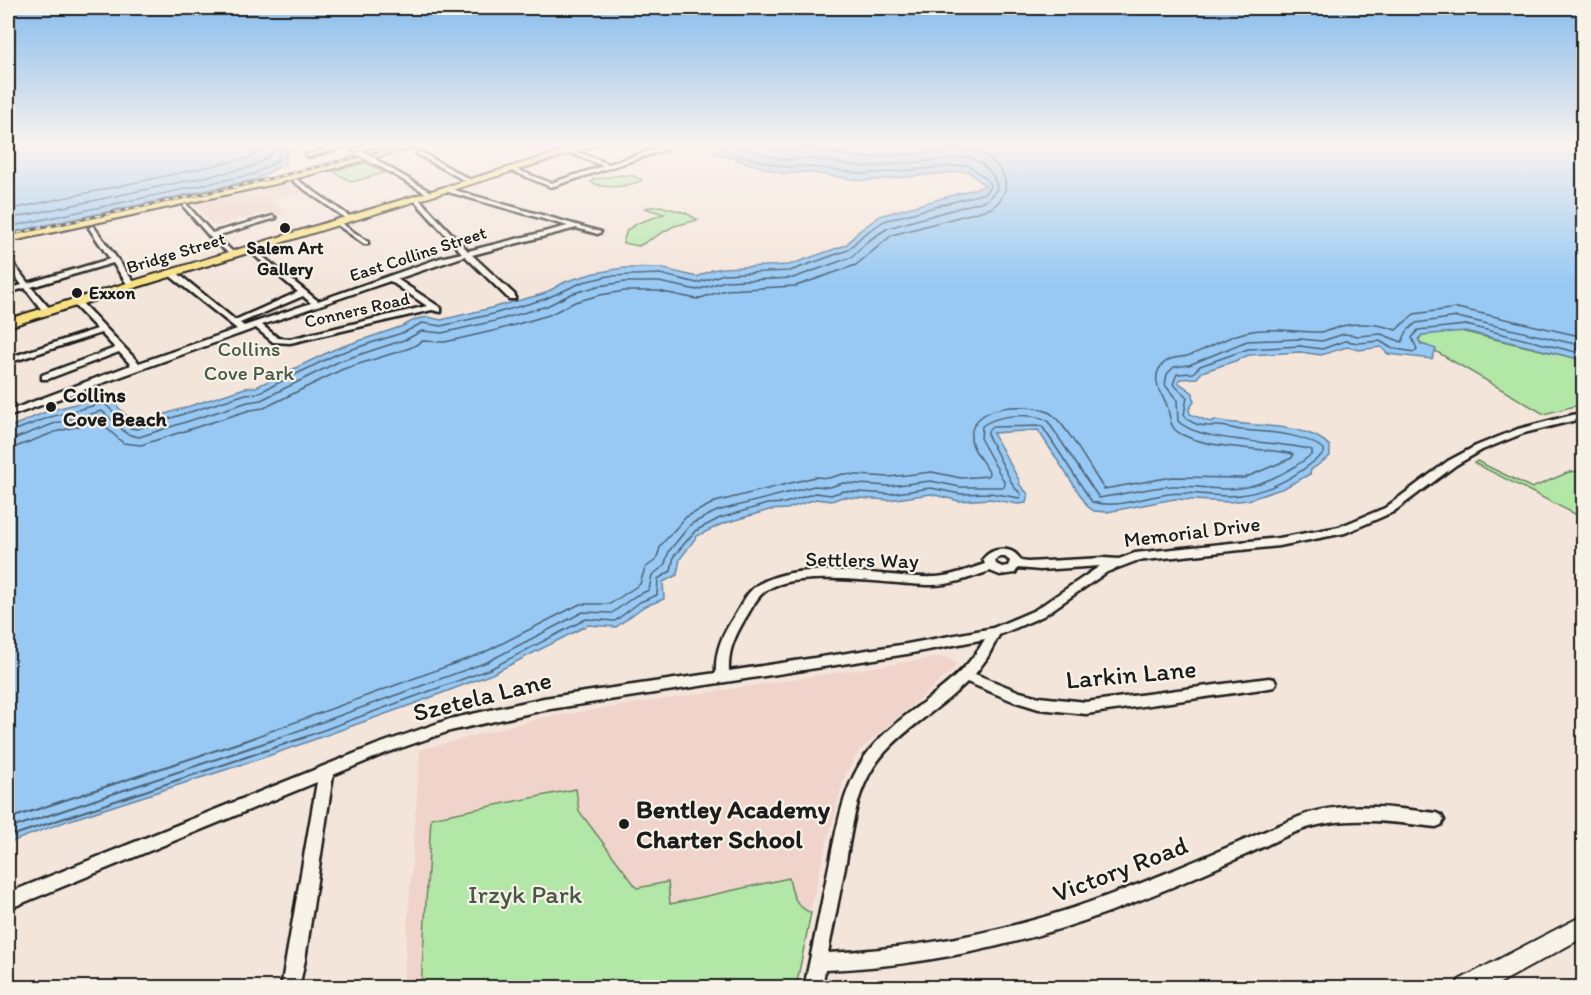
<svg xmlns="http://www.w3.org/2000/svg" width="1591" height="995" viewBox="0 0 1591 995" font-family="Itim,sans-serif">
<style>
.built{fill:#f0d4cb}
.green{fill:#b3e7a8;stroke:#688262;stroke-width:1.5}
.water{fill:#97c9f4;stroke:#66849e;stroke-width:1.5}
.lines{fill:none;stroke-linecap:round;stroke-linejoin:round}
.shore-far1{stroke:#4d6172;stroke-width:1.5}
.shore{stroke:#4d6172;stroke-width:2}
.minor-casing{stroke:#1c1c1c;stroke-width:5}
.tertiary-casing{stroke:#1c1c1c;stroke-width:4}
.primary-casing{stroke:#1c1c1c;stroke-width:4}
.trunk-casing{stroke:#1c1c1c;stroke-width:4}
.minor{fill:#f7f3e8;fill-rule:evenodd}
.tertiary{fill:#f7f3e8;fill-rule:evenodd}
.primary{fill:#f9e181;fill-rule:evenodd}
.trunk{fill:#f9e181;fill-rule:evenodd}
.rail-casing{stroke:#1c1c1c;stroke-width:3}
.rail{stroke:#f7f3e8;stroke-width:1.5;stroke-dasharray:5;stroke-linecap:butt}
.minor-bridge-casing{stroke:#1c1c1c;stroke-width:9;stroke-linecap:butt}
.minor-bridge{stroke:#f7f3e8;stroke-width:6}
.poi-dot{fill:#1c1c1c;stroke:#f7f3e8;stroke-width:2}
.labels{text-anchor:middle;stroke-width:4.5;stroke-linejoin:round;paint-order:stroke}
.far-poi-label{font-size:18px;font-weight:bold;fill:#1c1c1c;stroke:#f7f3e8}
.far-street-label{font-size:18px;fill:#1c1c1c;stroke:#f7f3e8}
.park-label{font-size:21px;fill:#495946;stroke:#f7f3e8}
.poi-label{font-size:21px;font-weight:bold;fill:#1c1c1c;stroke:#f7f3e8;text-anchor:start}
.street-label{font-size:21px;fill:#1c1c1c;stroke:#f7f3e8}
.near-street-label{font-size:26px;fill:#1c1c1c;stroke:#f7f3e8}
.near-poi-label{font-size:26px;font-weight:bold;fill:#1c1c1c;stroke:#f7f3e8;text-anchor:start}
.near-park-label{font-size:26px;fill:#495946;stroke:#f7f3e8}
</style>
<rect width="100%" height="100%" fill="#f4e5db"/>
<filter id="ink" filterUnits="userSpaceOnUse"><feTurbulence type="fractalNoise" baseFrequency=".0167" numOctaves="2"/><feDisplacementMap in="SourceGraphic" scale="12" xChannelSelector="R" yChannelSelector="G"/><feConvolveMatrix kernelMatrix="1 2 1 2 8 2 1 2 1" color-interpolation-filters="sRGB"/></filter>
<g filter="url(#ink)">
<!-- built -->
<g class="built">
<path d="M288,180L302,192L271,200L286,213L275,216L270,212L214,226L191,202Z"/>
<path d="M938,657L948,658L956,664L953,670L860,750L845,775L819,873L794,987L403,988L420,750L541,718Z"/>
</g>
<!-- green -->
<g class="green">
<path d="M367,163L381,172L391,171L352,182L332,171Z"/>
<path d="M622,175L634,176L642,180C628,187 605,190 591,182L594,179Z"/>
<path d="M660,206L686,213L698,220L674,226L639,246L623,243L627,230L638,223L664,214L644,208Z"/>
<path d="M1456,330L1583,360V404L1544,414L1418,341L1422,335Z"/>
<path d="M1477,461L1532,488L1569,472L1583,471V518L1474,463Z"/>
<path d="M576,789L579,811L637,888L668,882L670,904L789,878C792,894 795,906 811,913L796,987H421L431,818Z"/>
</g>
<!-- water -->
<g class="water">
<path d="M8,144H296L283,156L287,158L284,164L257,179L8,233Z"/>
<path d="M718,144H1583V360L1465,331L1422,335L1418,339L1421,344L1436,349L1432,359L1388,354L1381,347L1359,350L1347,347L1321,355L1300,352L1249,355L1235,361L1202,372L1197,378L1180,379L1178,382L1193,393L1194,402L1189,409L1190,414L1210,422L1215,420C1248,428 1305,421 1330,446V456L1311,470L1310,474L1284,488L1248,500L1229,502L1174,499L1107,512L1094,511L1088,507L1038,430L993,433L1020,482L1019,484L1028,494L1026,503L1018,504L990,499L959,501L931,494L889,500L842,497L832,501L816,499L787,509L769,510L722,524L697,536L680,559L677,575L663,582L664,599L643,607L616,627L588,625L492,674L416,703L268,756L67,821L8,843V428L48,411L107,396L135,424L245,388L256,387L335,349L403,326L416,319L428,317L441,320L491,308L543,294L567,281L595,273L623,268H660L697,277L712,270L723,268L789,265L846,245L859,231L880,216L985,186L968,171L864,181L806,172L784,174L715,153Z"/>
</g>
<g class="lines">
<!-- shore-far1 -->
<g class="shore-far1">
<path d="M8,210L248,158L261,151L265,144"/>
<path d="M8,219L251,167L269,157L276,144"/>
<path d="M8,227L254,174L277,161L279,153L287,144"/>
<path d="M8,433L50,417L104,403L130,428L137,429L246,394L258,393L337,354L405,332L422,323L441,326L493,314L545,299L583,282L609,276L660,274L697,283L724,274L790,271L848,250L863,235L884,221L985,193L990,187L988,180L968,165L864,174L806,166L784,167L729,153L723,149L722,144"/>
<path d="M8,441L53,424L102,411L127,434L139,437L248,402L261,400L340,361L407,339L422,331L442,333L495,321L547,306L571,294L598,286L625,282H659L697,290L725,281L793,278L852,257L868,241L888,228L987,200L997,189C996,173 983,164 970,157L864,167L807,158L784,160L730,144"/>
<path d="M8,450L55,432L99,421L123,443L141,445L250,410L264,408L343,369L410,348L423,341L445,342L497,330L549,315L575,302L600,295L625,291H658L697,299L726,290L796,286L856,265L892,235L992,208C1021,185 998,159 971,149L864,158L807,149L785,150L762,144"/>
<path d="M252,738L483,653L580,604H610L640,584L645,568L656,560L661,545L686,517L715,502L815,477L829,478L843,474L889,477L932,472L961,478L988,476L989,472C983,461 970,448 971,435C974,403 1029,402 1050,413C1065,422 1093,473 1104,489L1172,477L1244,478L1292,458L1293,454C1256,446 1215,451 1181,434C1166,427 1172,411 1164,399C1158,389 1152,376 1162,365C1169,357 1178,358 1187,356C1207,350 1226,336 1247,332C1270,327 1296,332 1320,332C1327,332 1335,328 1342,326C1358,322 1380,324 1396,330L1414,314L1457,308L1584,337"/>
<path d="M278,738L487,662L583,612L612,613L635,596L649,590L652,575L664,566L669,551L691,524L717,511L814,486L830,487L843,483L889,486L931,481L960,487H1004L1005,483L981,440L982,426C999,414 1028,413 1047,420L1099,498C1123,494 1148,488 1172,486C1191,485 1209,489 1228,489C1257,489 1290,472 1312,454V450C1279,440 1199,443 1178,421L1177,400L1165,385L1167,374L1174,367L1189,365L1247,341L1300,339L1322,341L1344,334L1359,336L1381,334L1402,342L1407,331L1416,323L1457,317L1584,346"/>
<path d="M302,738L490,669L586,619L615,621L640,602L657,595L658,579L671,571L674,556L695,531L720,518L767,504L785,503L815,493L831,495L843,491L889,494L931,488L960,494L990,493L1020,498L1021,494L1014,487L988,436V431L992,427L1042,426L1092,502C1118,509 1143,497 1169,494C1189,491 1209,496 1229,496C1265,495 1298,476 1324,453V449C1299,432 1271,433 1242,430C1234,429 1226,426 1218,426C1204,426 1194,427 1184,415L1187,397L1173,384L1177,374L1193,373L1200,366L1248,349L1300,346L1322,349L1345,341L1359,343L1380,341L1391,348L1414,352L1417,349L1412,338L1418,330L1466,325L1584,354"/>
</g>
<!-- shore -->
<g class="shore">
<path d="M8,819L256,737"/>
<path d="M8,829L282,737"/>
<path d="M8,837L306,737"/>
</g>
<defs>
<g id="minor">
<path d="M344,144L351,145L308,157L305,155Z"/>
<path d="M372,144H387L354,151L351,149Z"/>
<path d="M665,146L667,147V149L551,187L510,170L515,169L551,183L603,166L571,153V151H575L609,164Z"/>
<path d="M417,152H421L474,182L469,183L417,154Z"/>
<path d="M372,160H376L434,194L429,195L372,162Z"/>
<path d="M296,179L352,218V220H348L294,182V180Z"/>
<path d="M447,188L601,232L598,234L576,228L472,255L515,295V299H509L465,256L397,279L441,308V312L432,310L290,343L273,342L256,328L8,417V411L131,365L119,352L48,379H42V375L115,348L101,333L8,363V358L97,329L73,304V300H79L139,363L237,329L169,275V271H175L235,320L298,292L248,250V248H252L318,301L440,258L462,253L414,200V198H418L468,251L568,226L445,191L444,190ZM390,281L427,306L290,339L278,338L262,325ZM303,296L311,303L244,326L240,323Z"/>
<path d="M186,204L212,233L273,216L276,218L216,236L235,254L237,255L233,257L209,236L184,207V205Z"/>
<path d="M338,221L368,242V244H364L336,224L335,223Z"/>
<path d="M92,226L94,227L136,285L135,287H129L113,263L31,287L50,309V313H44L25,288L8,293V289L22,285L8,267V261H11L28,283L110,259L89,228Z"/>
<path d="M1584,412V418L1524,433L1482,450L1456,465L1393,512L1345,533L1279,546L1136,561L1107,572L1043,616L999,635L987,658L975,674L1020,692L1039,697L1086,702L1269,678L1274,679L1276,683L1274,687L1269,688L1086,714L1039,709L1013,701L967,682C942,707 910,725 886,751C857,782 853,822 846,862C840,892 834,923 828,953C912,949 994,934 1073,908C1151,882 1225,848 1301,816C1343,800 1392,808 1436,813L1441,815L1444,820L1441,825L1436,827C1399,823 1360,817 1323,824C1295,829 1269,845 1243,856C1199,876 1154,895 1109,912C1017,946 923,966 825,970L822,988H804C812,950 820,913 827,876C837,830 842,781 874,745C910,704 956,690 985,639L907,654L544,710L450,731L386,753L333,775L305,960L299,988H281L317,782L8,909V893L376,745L450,719L544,698L716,673C715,651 722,635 734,617C741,606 747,591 759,584C806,557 884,579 936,577C953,576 969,569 985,564L983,559C993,546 1014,546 1021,561L1028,562L1103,558L1119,559L1135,553L1279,538L1339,527L1385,508L1448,461L1476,446L1518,429ZM999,557H1005L1010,561L1008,566L1002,567L996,564L995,560ZM1100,566L1035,610L993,628L907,644L729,671C728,650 735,636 745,619C751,610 755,599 764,592C794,567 892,585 932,585C952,585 972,577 990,571L1000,575L1015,573L1018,568L1040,570Z"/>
</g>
<path id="tertiary" d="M1584,915V937L1491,988H1456L1459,980Z"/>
<path id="primary" d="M410,144H426L275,184L8,242V236L275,178Z"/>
<path id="trunk" d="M586,144H601L8,327V319Z"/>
</defs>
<!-- minor casing -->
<use href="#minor" class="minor-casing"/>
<!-- tertiary casing -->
<use href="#tertiary" class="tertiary-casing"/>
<!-- primary casing -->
<use href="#primary" class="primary-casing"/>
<!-- trunk casing -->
<use href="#trunk" class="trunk-casing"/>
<!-- minor -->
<use href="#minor" class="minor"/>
<!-- tertiary -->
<use href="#tertiary" class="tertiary"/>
<!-- primary -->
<use href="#primary" class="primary"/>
<!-- trunk -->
<use href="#trunk" class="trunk"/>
<defs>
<path id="rail" d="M8,235L244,185L411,144"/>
</defs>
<!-- rail casing -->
<use href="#rail" class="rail-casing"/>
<!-- rail -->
<use href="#rail" class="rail"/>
<defs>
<path id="minor-bridge" d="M361,153L374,161"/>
</defs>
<!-- minor-bridge casing -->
<use href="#minor-bridge" class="minor-bridge-casing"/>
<!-- minor-bridge -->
<use href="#minor-bridge" class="minor-bridge"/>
</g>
</g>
<!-- sky -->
<linearGradient id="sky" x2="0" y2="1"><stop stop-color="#87bced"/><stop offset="0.51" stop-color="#faf3ef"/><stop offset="1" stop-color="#faf3ef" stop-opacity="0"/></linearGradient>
<rect width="1591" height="284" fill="url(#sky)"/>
<!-- markers -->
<g class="poi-dot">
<circle cx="285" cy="228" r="6"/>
<circle cx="77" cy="293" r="6"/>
<circle cx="51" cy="407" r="6"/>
<circle cx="624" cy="824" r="6"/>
</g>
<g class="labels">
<!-- far-poi labels -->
<g class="far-poi-label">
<text x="285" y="254">Salem Art<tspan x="285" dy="21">Gallery</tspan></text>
<text x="89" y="299" text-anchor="start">Exxon</text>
</g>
<!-- far-street labels -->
<g class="far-street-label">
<text transform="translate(176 253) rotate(-17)" y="6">Bridge Street</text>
<text transform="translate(418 254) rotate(-18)" y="6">East Collins Street</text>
<text transform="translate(357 310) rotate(-13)" y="6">Conners Road</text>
</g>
<!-- park labels -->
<g class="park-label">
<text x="249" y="356">Collins<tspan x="249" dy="24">Cove Park</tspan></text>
</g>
<!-- poi labels -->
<g class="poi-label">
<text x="63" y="402">Collins<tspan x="63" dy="24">Cove Beach</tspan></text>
</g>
<!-- street labels -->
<g class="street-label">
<text transform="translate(1192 532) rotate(-7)" y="7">Memorial Drive</text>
<text transform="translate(862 560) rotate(1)" y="7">Settlers Way</text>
</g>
<!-- near-street labels -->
<g class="near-street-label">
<text transform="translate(1131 674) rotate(-5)" y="9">Larkin Lane</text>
<text transform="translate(482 696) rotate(-14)" y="9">Szetela Lane</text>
<text transform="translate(1120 869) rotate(-21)" y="9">Victory Road</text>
</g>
<!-- near-poi labels -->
<g class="near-poi-label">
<text x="636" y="818">Bentley Academy<tspan x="636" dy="30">Charter School</tspan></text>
</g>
<!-- near-park labels -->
<g class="near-park-label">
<text x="525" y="903">Irzyk Park</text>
</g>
</g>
<!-- margin -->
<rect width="1591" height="995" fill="none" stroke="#f7f3e8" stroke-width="30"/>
<rect x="15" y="15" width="1561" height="965" fill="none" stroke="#1c1c1c" stroke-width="2" filter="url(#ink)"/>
</svg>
